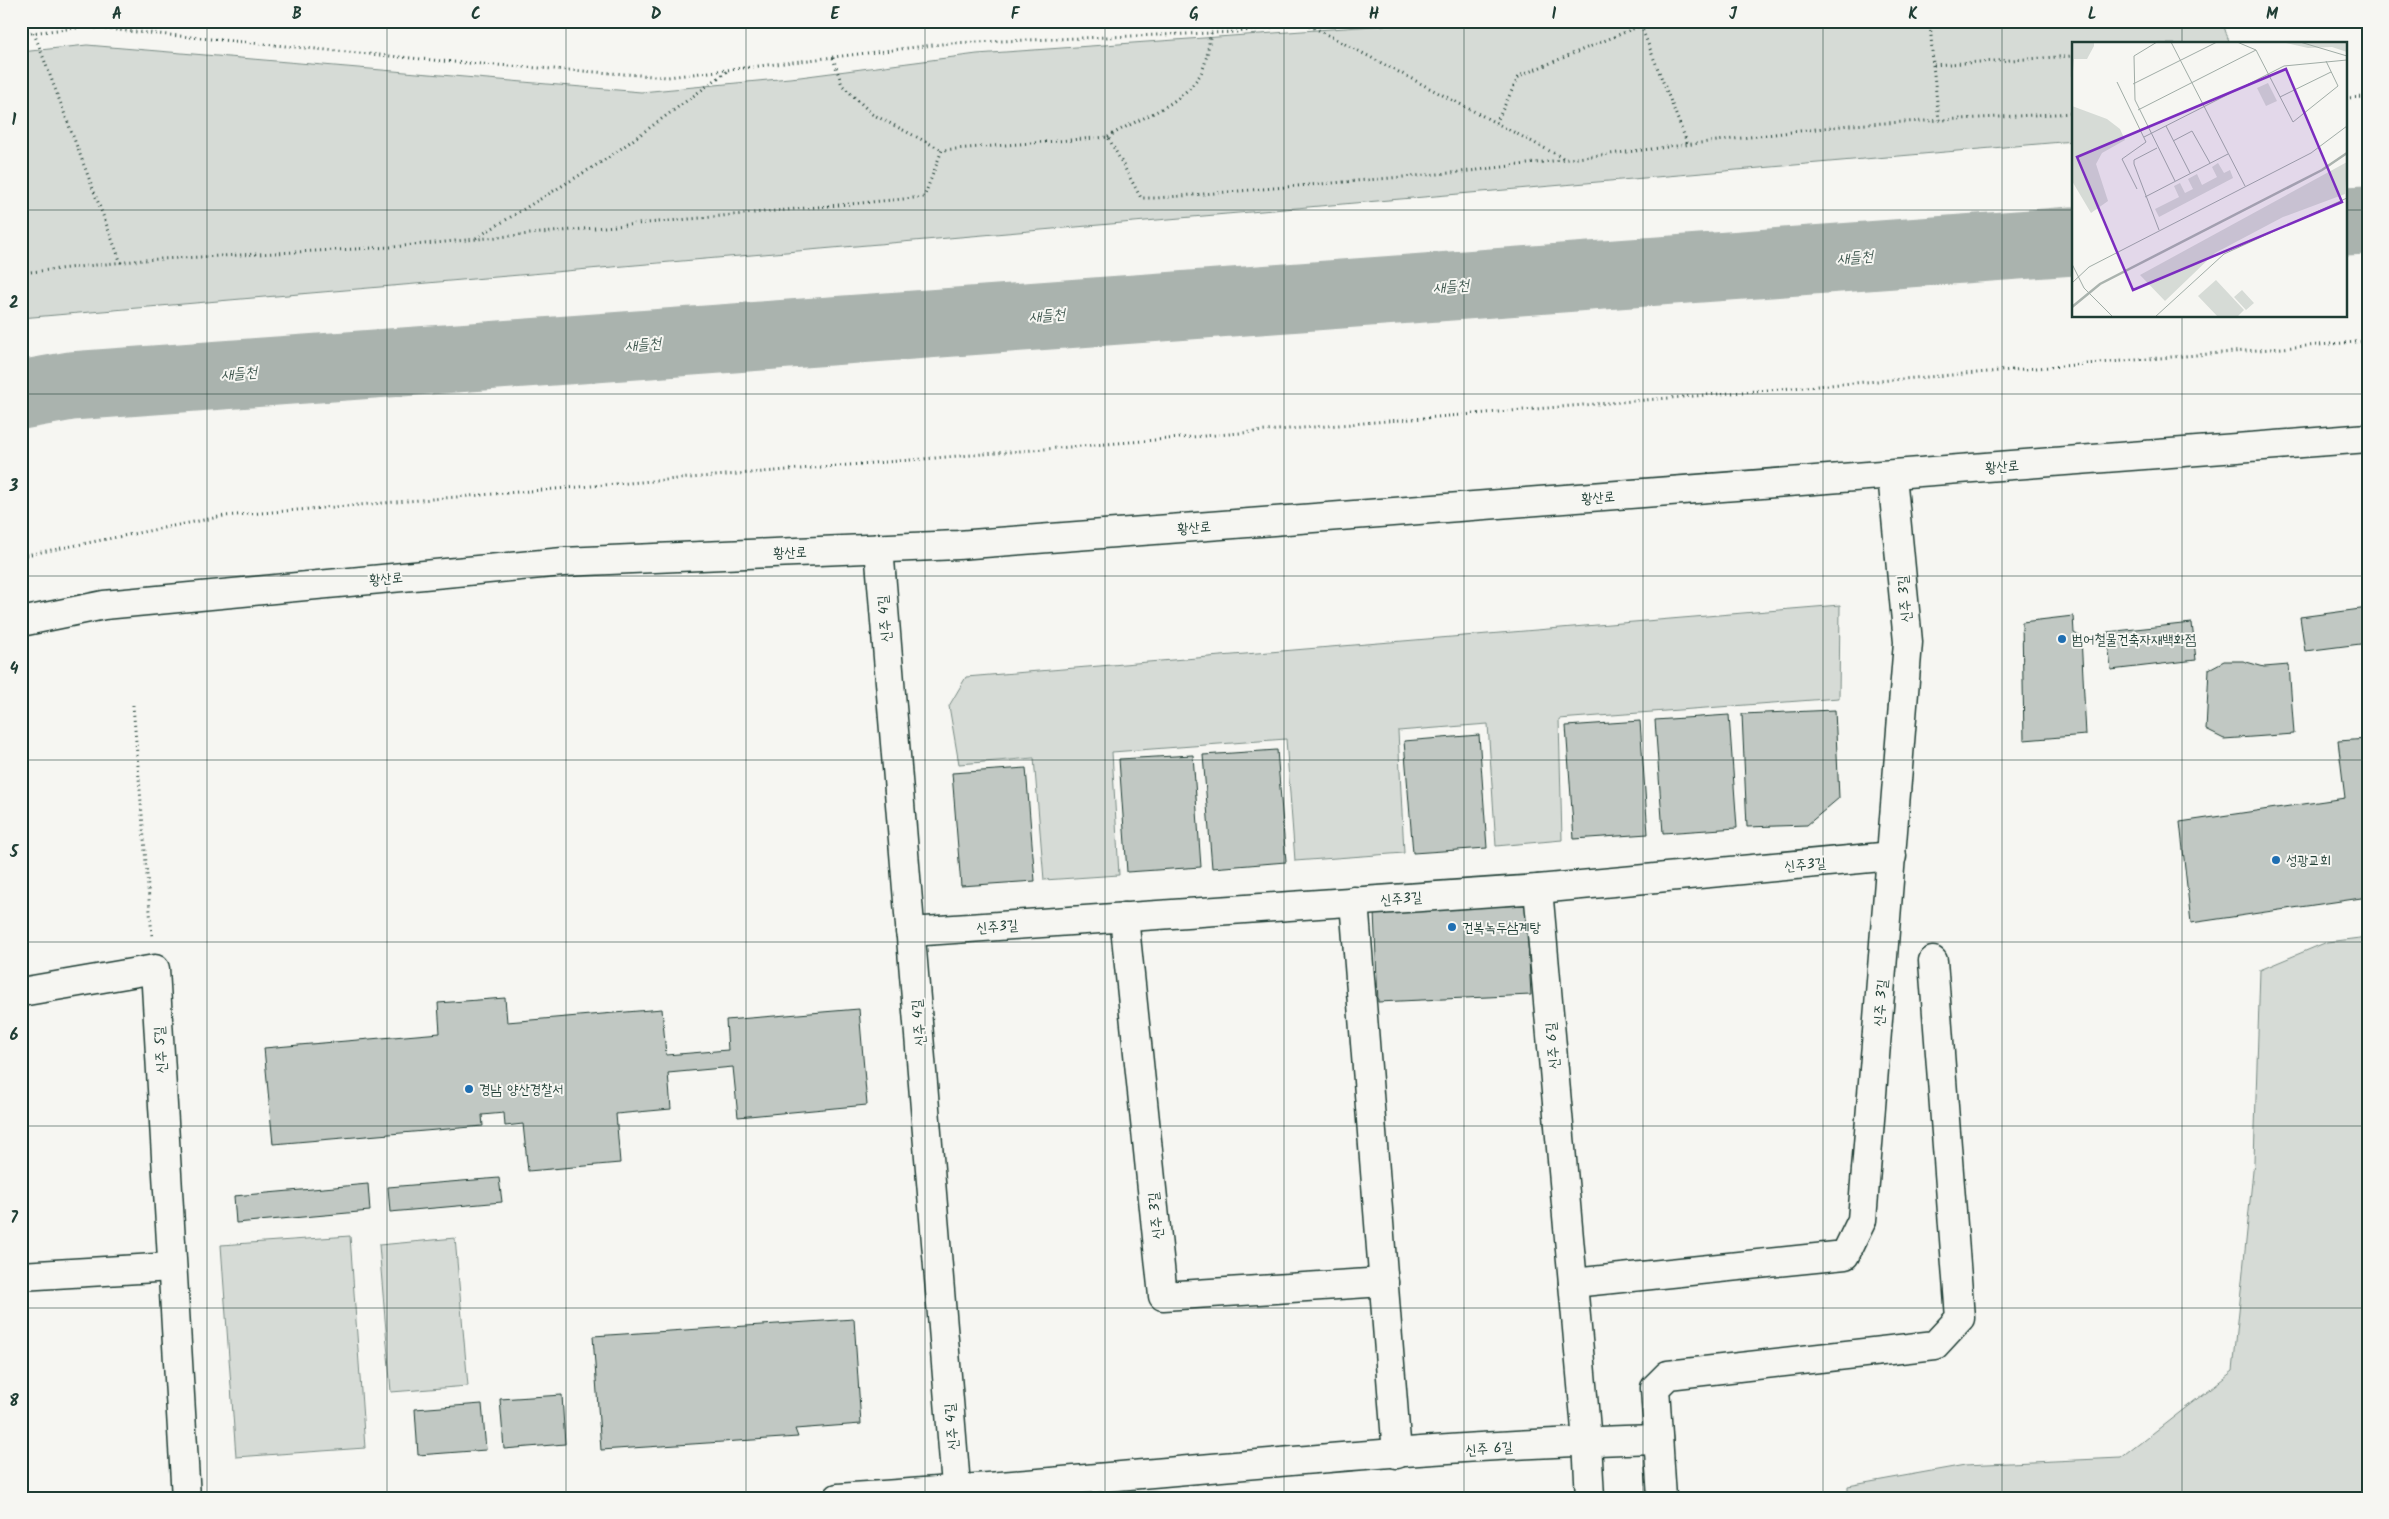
<svg xmlns="http://www.w3.org/2000/svg" width="2389" height="1519" viewBox="0 0 2389 1519" font-family="Kalam,'Poor Story',sans-serif">
<style>
.green{fill:#d6dbd6;stroke:#7a8c85}
.lines{fill:none;stroke-linecap:round;stroke-linejoin:round}
.river{stroke:#aab3ae;stroke-width:69}
.building{fill:#c1c8c3;stroke:#1f3d34}
.street-casing{stroke:#1f3d34;stroke-width:31}
.secondary-casing{stroke:#1f3d34;stroke-width:31}
.path{stroke:#1f3d34;stroke-width:3;stroke-dasharray:1 4;stroke-linecap:butt}
.street{stroke:#f6f6f2;stroke-width:28}
.secondary{stroke:#f6f6f2;stroke-width:28}
.grid{fill:none;stroke:#1f3d34;stroke-width:1;stroke-opacity:0.55}
.poi-dot{fill:#1f6fb2;stroke:#f6f6f2;stroke-width:2}
.labels{text-anchor:middle;stroke-width:4;stroke-linejoin:round;paint-order:stroke}
.street-label{font-size:14px;fill:#1f3d34;stroke:#f6f6f2}
.poi-label{font-size:14px;fill:#1f3d34;stroke:#f6f6f2;text-anchor:start}
.water-label{font-size:15px;font-style:italic;fill:#425a52;stroke:#f6f6f2}
.inset-river{fill:none;stroke:#aab3ae;stroke-width:2.5}
.inset-road{fill:none;stroke:#a0aca6;stroke-width:1}
.view{fill:#7b2cbf;fill-opacity:0.15;stroke:#7b2cbf;stroke-width:2.5}
.inset-edge{fill:none;stroke:#1f3d34;stroke-width:2.5}
.neatline{fill:none;stroke:#1f3d34;stroke-width:2}
.grid-label{font-size:16px;text-anchor:middle;font-weight:bold;fill:#1f3d34}
</style>
<rect width="100%" height="100%" fill="#f6f6f2"/>
<filter id="ink" filterUnits="userSpaceOnUse"><feTurbulence type="fractalNoise" baseFrequency=".02" numOctaves="2"/><feDisplacementMap in="SourceGraphic" scale="10" xChannelSelector="R" yChannelSelector="G"/><feConvolveMatrix kernelMatrix="1 2 1 2 8 2 1 2 1" color-interpolation-filters="sRGB"/></filter>
<g filter="url(#ink)">
<!-- green -->
<g class="green">
<path d="M1444,21H2222L2230,44H2073V141L21,318V52L87,45L641,92L800,77L977,54Z"/>
<path d="M1840,605L1839,698L1559,719L1562,840L1496,846L1488,724L1398,731L1404,853L1295,861L1286,739L1112,752L1119,875L1044,880L1034,758L959,764L949,706L966,677Z"/>
<path d="M2368,937V1498H1848V1486L1965,1465L2121,1458L2233,1371L2254,1161L2260,970L2327,942Z"/>
<path d="M350,1236L365,1448L236,1457L221,1245Z"/>
<path d="M455,1238L468,1386L391,1392L379,1245Z"/>
</g>
<g class="lines">
<!-- river -->
<g class="river">
<path d="M2345,221L2368,220"/>
<path d="M21,395L71,386L2073,241"/>
</g>
</g>
<!-- building -->
<g class="building">
<path d="M2368,608V643L2305,651L2300,617Z"/>
<path d="M2073,616L2074,633L2081,637L2086,735L2024,740L2022,622Z"/>
<path d="M2192,623L2196,660L2111,670L2107,632Z"/>
<path d="M2224,661H2243L2264,667L2289,665L2294,734L2224,739L2206,730L2209,669Z"/>
<path d="M1835,710L1839,798L1807,825L1747,827L1742,714Z"/>
<path d="M1729,715L1737,828L1663,833L1655,720Z"/>
<path d="M1640,721L1648,834L1574,839L1566,726Z"/>
<path d="M1479,735L1487,848L1413,853L1404,741Z"/>
<path d="M2368,739V897L2191,923L2180,822L2345,798L2338,741Z"/>
<path d="M1277,750L1286,862L1212,868L1203,755Z"/>
<path d="M1193,755L1201,867L1127,872L1119,759Z"/>
<path d="M1026,768L1035,881L961,886L952,773Z"/>
<path d="M1526,905L1531,995L1378,1002L1374,912Z"/>
<path d="M505,998L507,1022L662,1009L666,1055L728,1050L726,1020L859,1009L867,1105L738,1117L733,1067L668,1073L671,1109L616,1114L620,1163L528,1171L523,1124L505,1126L504,1113L482,1115L483,1126L273,1144L264,1048L440,1033L438,1003Z"/>
<path d="M499,1178L502,1202L390,1212L388,1187Z"/>
<path d="M368,1184L370,1211L236,1223L234,1196Z"/>
<path d="M854,1319L861,1424L795,1429L798,1437L601,1450L593,1336Z"/>
<path d="M562,1395L565,1444L504,1449L500,1399Z"/>
<path d="M482,1404L486,1450L418,1455L415,1409Z"/>
</g>
<g class="lines">
<defs>
<g id="street">
<path d="M879,548L957,1498"/>
<path d="M1538,889L1587,1441L1590,1498"/>
<path d="M1354,901L1397,1454"/>
<path d="M1124,917L1163,1296L1384,1282"/>
<path d="M910,932L1538,889L1892,856"/>
<path d="M21,992L155,969L186,1498"/>
<path d="M21,1276L172,1267"/>
<path d="M1573,1283L1845,1255L1862,1220L1908,642L1892,475"/>
<path d="M838,1498C1111,1481 1384,1446 1658,1439"/>
<path d="M1662,1498L1655,1388L1668,1375L1935,1345L1960,1318L1933,961"/>
</g>
<path id="secondary" d="M21,622L104,605L563,562L958,545L2368,438"/>
</defs>
<!-- street casing -->
<use href="#street" class="street-casing"/>
<!-- secondary casing -->
<use href="#secondary" class="secondary-casing"/>
<!-- path -->
<g class="path">
<path d="M1639,21L1688,145"/>
<path d="M1930,21L1933,65L2073,56"/>
<path d="M1305,23L1565,159"/>
<path d="M34,33L121,263"/>
<path d="M21,34L85,27L453,62L668,77L950,43L1238,32L1310,21"/>
<path d="M833,58L842,85L872,114L942,150"/>
<path d="M1933,65L1939,120"/>
<path d="M2345,98L2368,97"/>
<path d="M1496,123L1519,76L1652,21"/>
<path d="M1108,137C1141,116 1177,109 1200,75C1207,64 1208,45 1211,33"/>
<path d="M476,238L608,158L729,70"/>
<path d="M21,273L143,260L392,247L924,197L942,150L1108,137L1141,198H1157L1461,172L1849,125L2073,113"/>
<path d="M21,556L224,516L2368,341"/>
<path d="M133,705L152,936"/>
</g>
<!-- street -->
<use href="#street" class="street"/>
<!-- secondary -->
<use href="#secondary" class="secondary"/>
</g>
</g>
<!-- grid -->
<path class="grid" d="M207,21V1498M387,21V1498M566,21V1498M746,21V1498M925,21V1498M1105,21V1498M1284,21V1498M1464,21V1498M1643,21V1498M1823,21V1498M2002,21V1498M2182,21V44M21,210H2073M2345,210H2368M2182,316V1498M21,394H2368M21,576H2368M21,760H2368M21,942H2368M21,1126H2368M21,1308H2368"/>
<!-- markers -->
<g class="poi-dot">
<circle cx="2062" cy="639" r="5"/>
<circle cx="2276" cy="860" r="5"/>
<circle cx="1452" cy="927" r="5"/>
<circle cx="469" cy="1089" r="5"/>
</g>
<g class="labels">
<!-- street labels -->
<g class="street-label">
<text transform="translate(2002 466) rotate(-4)" y="5">황산로</text>
<text transform="translate(1598 497) rotate(-4)" y="5">황산로</text>
<text transform="translate(1194 527) rotate(-4)" y="5">황산로</text>
<text transform="translate(790 552) rotate(-2)" y="5">황산로</text>
<text transform="translate(386 578) rotate(-5)" y="5">황산로</text>
<text transform="translate(1904 599) rotate(-95)" y="5">신주 3길</text>
<text transform="translate(884 619) rotate(-95)" y="5">신주 4길</text>
<text transform="translate(1805 864) rotate(-5)" y="5">신주3길</text>
<text transform="translate(1401 898) rotate(-4)" y="5">신주3길</text>
<text transform="translate(997 926) rotate(-4)" y="5">신주3길</text>
<text transform="translate(1880 1003) rotate(-85)" y="5">신주 3길</text>
<text transform="translate(918 1023) rotate(-95)" y="5">신주 4길</text>
<text transform="translate(1552 1046) rotate(-95)" y="5">신주 6길</text>
<text transform="translate(160 1050) rotate(-93)" y="5">신주 5길</text>
<text transform="translate(1155 1216) rotate(-96)" y="5">신주 3길</text>
<text transform="translate(951 1427) rotate(-95)" y="5">신주 4길</text>
<text transform="translate(1489 1448) rotate(-4)" y="5">신주 6길</text>
</g>
<!-- poi labels -->
<g class="poi-label">
<text x="2072" y="644">범어철물건축자재백화점</text>
<text x="2286" y="865">성광교회</text>
<text x="1462" y="932">건복녹두삼계탕</text>
<text x="479" y="1094">경남 양산경찰서</text>
</g>
<!-- water labels -->
<g class="water-label">
<text transform="translate(1855 257) rotate(-4)" y="5">새들천</text>
<text transform="translate(1451 286) rotate(-4)" y="5">새들천</text>
<text transform="translate(1047 315) rotate(-4)" y="5">새들천</text>
<text transform="translate(643 344) rotate(-4)" y="5">새들천</text>
<text transform="translate(239 373) rotate(-4)" y="5">새들천</text>
</g>
</g>
<!-- overview -->
<g transform="translate(2072 42)">
<rect width="275" height="275" fill="#f6f6f2"/>
<path d="M0,0H22V4L15,17H2L0,42ZM210,0H275V10L260,5L236,6ZM196,41L205,59L194,64L185,46ZM0,64L35,77L48,87L53,98L30,111L24,122L36,159L19,171L0,139ZM275,120L273,152L211,175L143,211L93,259L68,233ZM146,121L152,131L158,128L161,136L87,175L83,167L107,155L102,144L108,141L113,151L121,147L116,137L125,132L130,143L145,135L140,125ZM144,238L172,268L165,275H146L126,254ZM170,248L182,261L174,268L162,255Z" fill="#d6dbd6"/>
<path class="inset-river" d="M0,265L28,242L250,128L275,111"/>
<path class="inset-road" d="M85,0L62,14L63,58L103,139M99,0L173,144M165,0L184,8L221,80L266,44L254,19M228,0L275,14M45,40L74,100L50,117L65,147M61,42L145,0M208,55L259,30M66,68L184,8M94,84L118,131M72,95L212,24L275,18M101,99L120,89L138,121M85,106L62,118V122L87,188M73,155L156,112M0,222L12,246L41,275M0,241L17,225L239,111L275,84M83,275L152,212L275,156"/>
<path class="view" d="M214,27L270,160L61,248L5,115Z"/>
<rect width="275" height="275" class="inset-edge"/>
</g>
<!-- margin -->
<rect width="2389" height="1519" fill="none" stroke="#f6f6f2" stroke-width="55"/>
<rect x="28" y="28" width="2334" height="1464" class="neatline"/>
<g class="grid-label">
<text x="117" y="19">A</text>
<text x="297" y="19">B</text>
<text x="476" y="19">C</text>
<text x="656" y="19">D</text>
<text x="835" y="19">E</text>
<text x="1015" y="19">F</text>
<text x="1194" y="19">G</text>
<text x="1374" y="19">H</text>
<text x="1554" y="19">I</text>
<text x="1733" y="19">J</text>
<text x="1913" y="19">K</text>
<text x="2092" y="19">L</text>
<text x="2272" y="19">M</text>
<text x="14" y="125">1</text>
<text x="14" y="308">2</text>
<text x="14" y="491">3</text>
<text x="14" y="674">4</text>
<text x="14" y="857">5</text>
<text x="14" y="1040">6</text>
<text x="14" y="1223">7</text>
<text x="14" y="1406">8</text>
</g>
</svg>
